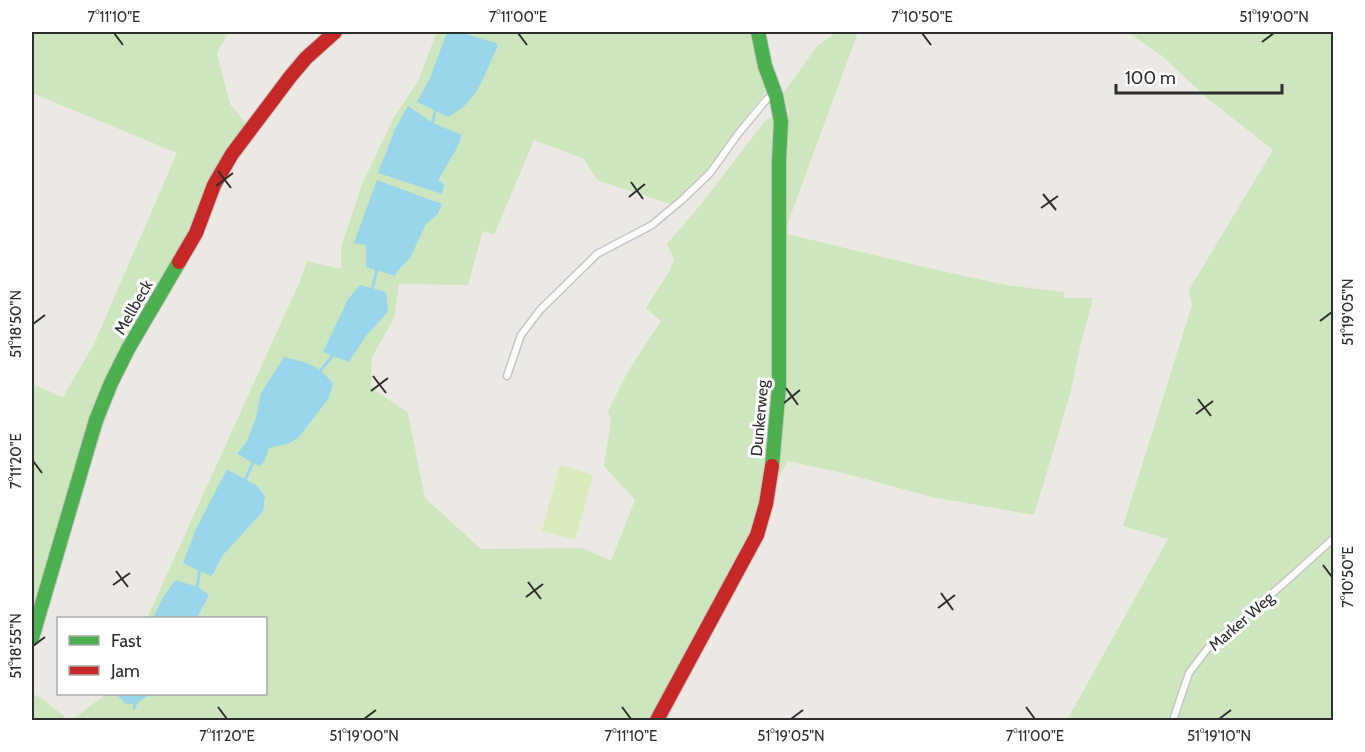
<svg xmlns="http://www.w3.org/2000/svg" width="1365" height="752" viewBox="0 0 1365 752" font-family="Cabin,sans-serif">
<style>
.green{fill:#cee6be}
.pitch{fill:#d9eabb}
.water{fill:#99d6ec}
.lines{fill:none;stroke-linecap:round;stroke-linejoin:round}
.stream{stroke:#99d6ec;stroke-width:3}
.lane-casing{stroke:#c5c4c5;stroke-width:9}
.fast-casing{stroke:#c5c4c5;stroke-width:16}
.jam-casing{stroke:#c5c4c5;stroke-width:16}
.lane{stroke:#fcfcfb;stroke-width:6}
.fast{stroke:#4caf50;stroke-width:14}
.jam{stroke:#c62828;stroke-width:14}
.ticks{fill:none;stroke:#2e2e2e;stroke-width:2}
.labels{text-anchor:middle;stroke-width:6;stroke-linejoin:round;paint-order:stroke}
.street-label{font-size:16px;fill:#2e2e2e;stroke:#fff}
.neatline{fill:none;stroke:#2e2e2e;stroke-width:2}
.ticks-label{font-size:15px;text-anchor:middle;fill:#2e2e2e}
</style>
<rect width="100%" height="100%" fill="#ece8e4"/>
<!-- green -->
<g class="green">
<path d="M32,32H229L217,53L230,104L249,127L212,188L139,323L32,632V384L63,397L94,344L177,153L32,93Z"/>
<path d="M437,32H755L765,93L737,129L709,170L684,194L670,206V204L597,180L584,159L534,140L494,235L483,231L468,285L399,284L394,318L372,357L371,387L408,413L425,498L481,549L583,548L611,561L635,500L604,466L611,420L608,411L627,373L661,321L646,308L670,270L674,259L667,244L702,203L765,121L776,114L777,385L755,534L653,720H72L106,694H266V618H147L300,281L307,261L341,269V247L362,184L393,119L417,83Z"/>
<path d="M837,32H858L789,220L787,234L928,268L1006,285L1064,292V298H1093L1079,351L1071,391L1034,515L932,497L847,474L788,461L775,483L789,111L782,95L817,46Z"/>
<path d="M1127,32H1333V535L1202,649L1186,670L1170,720H1067L1168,539L1123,526L1192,305L1189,290L1273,150L1207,98L1161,55Z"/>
<path d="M1333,544V720H1177L1192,673L1209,651Z"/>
<path d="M32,693L45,701L69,720H32Z"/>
</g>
<!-- pitch -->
<path class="pitch" d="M560,465L593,475L575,540L542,531Z"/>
<!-- water -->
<g class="water">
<path d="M447,32H460L496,43L498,46C482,77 481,99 448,117L417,102L430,78Z"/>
<path d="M408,106L433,123L462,135L457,148L438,180L444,184L442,194L378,173L396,127Z"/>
<path d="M377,180L442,204L438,214L426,224L410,258L397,272L395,276L366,267V245L354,243Z"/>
<path d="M360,285L386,292L388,312L366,336L349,362L323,352L348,299Z"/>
<path d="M284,357C309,363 316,364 333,383L329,398L299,437L290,443L269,448L264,462L259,466L237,454L247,441L256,418L261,393Z"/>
<path d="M227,469L257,486L265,496L263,511L222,556L215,571L211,576L183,563L196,529Z"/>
<path d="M175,580L198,587L209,595L197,618H153L161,601Z"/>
<path d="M118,694H151L135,704H126L117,695Z"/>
</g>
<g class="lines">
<!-- stream -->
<g class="stream">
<path d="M432,125L436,108"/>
<path d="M372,291L377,268"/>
<path d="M320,371L335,353"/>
<path d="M244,482L254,461"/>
<path d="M197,588L200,568"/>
<path d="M134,708L139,694"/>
</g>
<defs>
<g id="lane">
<path d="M507,376L521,335L540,310L597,254L652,225L683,199L710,173L738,134L766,100L772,95"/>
<path d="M1173,720L1189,673L1208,648L1283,584L1334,538"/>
</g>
<g id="fast">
<path d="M758,32L765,66L776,96L781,121L779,161V387L772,466"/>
<path d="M32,638L96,420L111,383L128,349L179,262"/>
</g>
<g id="jam">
<path d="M179,262L196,233L214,185L232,154L290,77L306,58L335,32"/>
<path d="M657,720L757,535L766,504L772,466"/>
</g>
</defs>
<!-- lane casing -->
<use href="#lane" class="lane-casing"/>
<!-- fast casing -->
<use href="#fast" class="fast-casing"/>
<!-- jam casing -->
<use href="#jam" class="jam-casing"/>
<!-- lane -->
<use href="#lane" class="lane"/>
<!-- fast -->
<use href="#fast" class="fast"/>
<!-- jam -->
<use href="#jam" class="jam"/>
</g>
<!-- ticks -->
<path class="ticks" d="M114,33L123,45M518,33L527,45M922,33L931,45M1262,42L1274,33M218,171L231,188M631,182L643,199M216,186L233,173M1043,194L1056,210M629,197L645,184M1041,208L1058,196M1320,321L1332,312M33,324L45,315M373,376L386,393M786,388L798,405M371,391L388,378M1198,399L1211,416M784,403L800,390M1196,414L1213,401M33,461L42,473M1323,565L1332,577M116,571L128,587M528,582L541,599M113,585L130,573M941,593L953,610M526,597L543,584M938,608L955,595M33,646L45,637M218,707L227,719M622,707L631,719M1026,707L1035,719M364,719L376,710M791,719L803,710M1219,719L1231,710"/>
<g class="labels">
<!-- street labels -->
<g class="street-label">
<text transform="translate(133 307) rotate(-60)" y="6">Mellbeck</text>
<text transform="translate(759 418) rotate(-85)" y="6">Dunkerweg</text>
<text transform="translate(1241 621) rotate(-41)" y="6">Marker Weg</text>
</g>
</g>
<!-- border -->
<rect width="1365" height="752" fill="none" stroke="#ffffff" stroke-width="66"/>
<!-- legend -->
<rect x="57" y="617" width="210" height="78" fill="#ffffff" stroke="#ababab" stroke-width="1.5"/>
<rect x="69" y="636" width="30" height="9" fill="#4caf50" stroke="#ababab" stroke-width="1.5"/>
<text x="111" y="647" font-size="18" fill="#2e2e2e">Fast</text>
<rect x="69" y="666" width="30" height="9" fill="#c62828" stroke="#ababab" stroke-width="1.5"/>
<text x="111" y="677" font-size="18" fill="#2e2e2e">Jam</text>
<!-- scale -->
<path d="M1116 84v9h166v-9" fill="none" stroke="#2e2e2e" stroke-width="3"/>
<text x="1125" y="84" font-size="18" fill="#2e2e2e" stroke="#ffffff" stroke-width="4.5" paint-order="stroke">100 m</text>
<rect x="33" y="33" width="1299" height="686" class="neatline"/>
<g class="ticks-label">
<text x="114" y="22">7°11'10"E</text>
<text x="518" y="22">7°11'00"E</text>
<text x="922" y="22">7°10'50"E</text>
<text x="1274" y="22">51°19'00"N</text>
<text transform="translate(1348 312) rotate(-90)" y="5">51°19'05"N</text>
<text transform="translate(16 324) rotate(-90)" y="5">51°18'50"N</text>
<text transform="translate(16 461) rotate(-90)" y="5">7°11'20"E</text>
<text transform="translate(1348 577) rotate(-90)" y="5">7°10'50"E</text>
<text transform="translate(16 646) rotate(-90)" y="5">51°18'55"N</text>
<text x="227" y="741">7°11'20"E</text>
<text x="364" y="741">51°19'00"N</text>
<text x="631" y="741">7°11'10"E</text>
<text x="791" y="741">51°19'05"N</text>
<text x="1035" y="741">7°11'00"E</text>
<text x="1219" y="741">51°19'10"N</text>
</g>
</svg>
